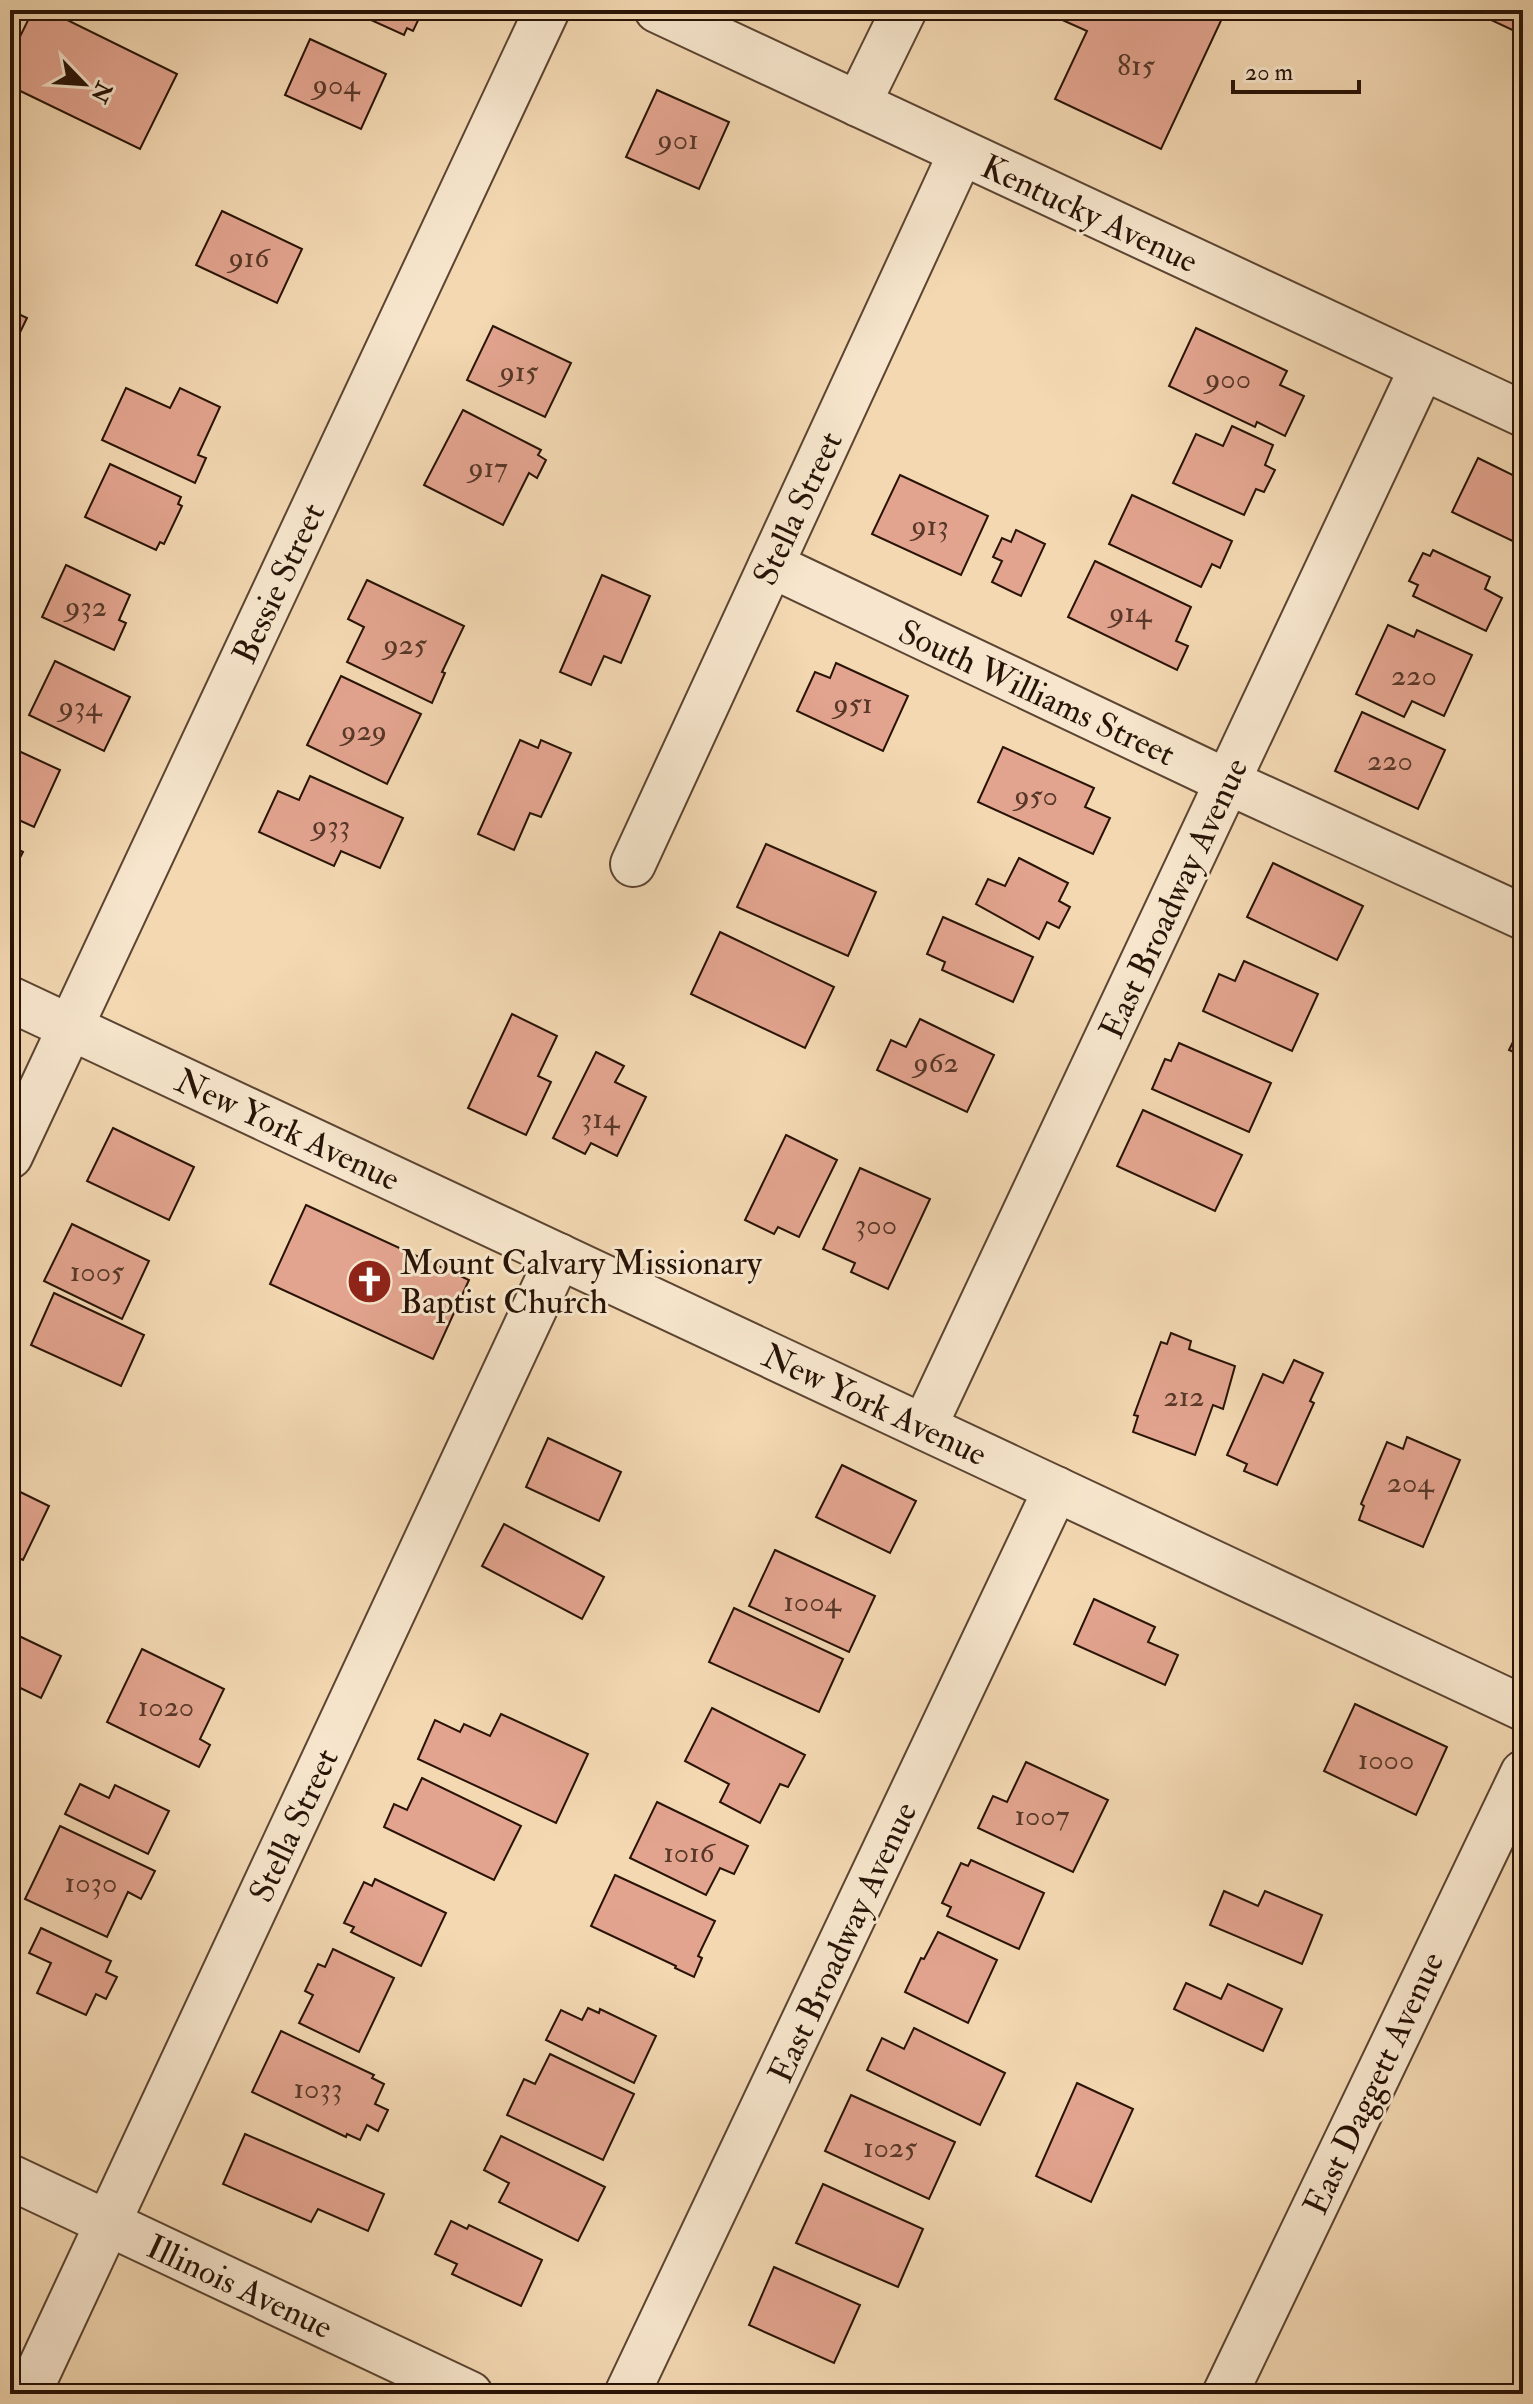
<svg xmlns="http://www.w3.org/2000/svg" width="1533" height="2404" viewBox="0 0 1533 2404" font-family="'IM FELL Double Pica',serif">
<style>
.building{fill:#e3a48f;stroke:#281306;stroke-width:2}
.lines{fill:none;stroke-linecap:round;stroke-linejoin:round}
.minor-casing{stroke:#5b4431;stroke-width:48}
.minor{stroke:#f7e6cd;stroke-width:44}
.labels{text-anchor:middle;stroke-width:6;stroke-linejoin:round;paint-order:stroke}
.number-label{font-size:30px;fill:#573728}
.street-label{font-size:34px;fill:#281306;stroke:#f7e6cd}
.poi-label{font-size:34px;fill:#281306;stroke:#f7e6cd;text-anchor:start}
</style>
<rect width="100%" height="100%" fill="#f3d8b2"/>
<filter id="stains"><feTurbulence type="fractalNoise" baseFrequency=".0025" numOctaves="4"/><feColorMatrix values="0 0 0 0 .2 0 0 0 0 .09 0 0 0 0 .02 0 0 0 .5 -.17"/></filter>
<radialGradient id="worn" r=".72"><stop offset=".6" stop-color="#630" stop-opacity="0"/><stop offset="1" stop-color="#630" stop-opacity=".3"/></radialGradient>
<!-- building -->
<g class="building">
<path d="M33,10H47L177,74L140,149L10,86V57Z"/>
<path d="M349,10H423L413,31L407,28L404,35Z"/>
<path d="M1040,10H1226L1161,149L1055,99L1087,31Z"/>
<path d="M1470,10H1523V35Z"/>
<path d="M310,39L386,74L361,129L285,95Z"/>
<path d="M657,90L729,122L699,189L626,157Z"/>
<path d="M222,211L302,249L277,303L196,265Z"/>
<path d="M10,310L27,318L10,353Z"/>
<path d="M493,326L571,363L545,417L467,380Z"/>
<path d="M1196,328L1287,371L1280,385L1304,396L1285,436L1257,422L1255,427L1169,386Z"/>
<path d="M126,388L170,408L180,388L220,407L198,455L206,458L195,483L102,440Z"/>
<path d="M463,410L541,450L538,455L546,460L537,478L529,473L503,525L424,485Z"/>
<path d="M1232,426L1273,445L1265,465L1275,470L1264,492L1256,489L1244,515L1173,483L1196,434L1223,446Z"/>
<path d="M1478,458L1523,480V546L1452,512Z"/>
<path d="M110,464L181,497L178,504L182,506L164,544L160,542L156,550L85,517Z"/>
<path d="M900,475L988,516L961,575L872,534Z"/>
<path d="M1132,495L1232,541L1220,568L1212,564L1201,587L1109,544Z"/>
<path d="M1016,530L1045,544L1021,596L992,582L1002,561L993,557L1002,538L1011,542Z"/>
<path d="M1433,550L1490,577L1485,589L1502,598L1486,631L1413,596L1418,585L1409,581L1423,553L1430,556Z"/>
<path d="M1095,561L1191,607L1176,641L1188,646L1177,670L1068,617Z"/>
<path d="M66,565L130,595L119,620L126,623L114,650L42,617Z"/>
<path d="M602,575L650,596L621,663L604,656L591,685L560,672Z"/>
<path d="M367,580L464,626L442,672L445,673L432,703L347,662L364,627L348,619Z"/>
<path d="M1388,625L1414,637L1417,630L1472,655L1444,716L1412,701L1404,717L1356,694Z"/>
<path d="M55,661L130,697L104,751L29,715Z"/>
<path d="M836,663L908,696L883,751L797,711L815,672L830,678Z"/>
<path d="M341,676L421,714L387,784L307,745Z"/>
<path d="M1362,712L1445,750L1418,809L1335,771Z"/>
<path d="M520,740L538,748L541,740L571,753L541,817L530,813L514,850L478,834Z"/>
<path d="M10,747L60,770L34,827L10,816Z"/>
<path d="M1003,747L1094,788L1085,807L1110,818L1093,854L978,802Z"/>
<path d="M310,776L403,818L380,868L341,851L334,866L259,832L278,791L299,800Z"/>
<path d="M766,844L876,892L848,956L737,907Z"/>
<path d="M10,845L23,852L10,877Z"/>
<path d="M1019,858L1068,883L1059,901L1070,907L1059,928L1047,922L1039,939L976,904L988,879L1005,886Z"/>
<path d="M1273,863L1363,906L1337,960L1247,917Z"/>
<path d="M943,917L1033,957L1013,1002L942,970L945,962L927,954Z"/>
<path d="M720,932L834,987L805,1048L691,994Z"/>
<path d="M1244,961L1318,994L1292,1051L1203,1011L1219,974L1235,981Z"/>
<path d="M512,1014L557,1036L538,1076L551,1082L526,1135L468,1108Z"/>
<path d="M920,1019L994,1055L967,1112L877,1070L891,1040L906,1047Z"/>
<path d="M1523,1022V1056L1509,1050Z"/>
<path d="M1179,1043L1271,1083L1249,1132L1152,1089L1165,1059L1171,1061Z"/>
<path d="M596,1052L624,1066L615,1082L646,1097L617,1156L591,1143L585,1154L553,1138Z"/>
<path d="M1143,1110L1242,1155L1215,1211L1117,1166Z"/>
<path d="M113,1128L194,1167L169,1220L87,1181Z"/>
<path d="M786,1135L837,1160L799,1237L778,1227L774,1234L745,1220Z"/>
<path d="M860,1168L930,1199L888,1289L851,1272L855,1263L823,1249Z"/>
<path d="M306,1205L469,1280L433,1359L270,1284Z"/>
<path d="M72,1224L149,1261L122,1319L44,1281Z"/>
<path d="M54,1293L144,1335L121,1386L31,1345Z"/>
<path d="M1171,1333L1191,1341L1189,1349L1235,1366L1223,1409L1213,1405L1195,1455L1133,1432L1138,1416L1134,1415L1161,1342L1167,1344Z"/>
<path d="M1294,1360L1323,1373L1310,1401L1314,1403L1277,1485L1244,1471L1247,1464L1227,1455L1263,1374L1283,1383Z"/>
<path d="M1407,1437L1460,1460L1423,1547L1359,1520L1364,1506L1361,1504L1387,1442L1403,1449Z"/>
<path d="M548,1438L621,1472L599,1521L526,1487Z"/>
<path d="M842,1465L916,1501L890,1553L816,1517Z"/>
<path d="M10,1487L49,1506L23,1560L10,1554Z"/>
<path d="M504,1524L604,1577L582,1619L482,1566Z"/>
<path d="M775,1550L875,1596L849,1652L749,1606Z"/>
<path d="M1094,1599L1155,1627L1148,1642L1178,1655L1165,1685L1074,1644Z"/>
<path d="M734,1608L843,1659L819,1712L709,1662Z"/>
<path d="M19,1636L61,1656L41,1698L10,1683V1655Z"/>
<path d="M142,1649L224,1689L200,1739L210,1745L199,1767L107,1722Z"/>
<path d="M1355,1704L1447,1747L1416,1815L1324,1771Z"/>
<path d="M712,1708L805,1755L788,1787L780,1784L760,1823L720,1802L729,1784L685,1761Z"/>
<path d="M501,1714L588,1754L556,1823L418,1759L435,1720L460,1732L464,1724L490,1736Z"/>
<path d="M1026,1762L1108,1800L1073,1872L978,1828L993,1796L1007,1802Z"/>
<path d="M422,1778L521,1826L494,1880L384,1827L394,1804L407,1810Z"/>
<path d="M80,1784L109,1798L115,1785L169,1811L148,1854L65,1814Z"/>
<path d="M657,1802L748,1846L734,1874L720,1868L706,1895L630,1858Z"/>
<path d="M60,1826L155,1871L141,1899L128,1892L107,1937L25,1899Z"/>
<path d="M971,1860L1044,1893L1019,1949L947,1916L951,1907L942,1903L961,1863L968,1866Z"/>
<path d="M615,1875L715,1921L698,1956L702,1958L694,1977L675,1968L676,1966L591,1926Z"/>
<path d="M375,1879L446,1913L421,1966L351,1932L354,1927L344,1923L364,1882L372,1886Z"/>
<path d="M1224,1891L1258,1906L1265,1891L1322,1915L1302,1964L1210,1925Z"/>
<path d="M41,1928L111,1961L106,1972L117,1977L106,1999L96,1994L86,2015L37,1993L51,1963L29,1953Z"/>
<path d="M938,1932L997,1960L968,2023L905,1992L921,1958L924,1959Z"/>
<path d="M333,1949L394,1978L359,2052L299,2023L313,1995L305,1991L318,1964L325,1967Z"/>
<path d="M1186,1983L1221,1999L1228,1984L1282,2009L1263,2051L1174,2009Z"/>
<path d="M588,2008L599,2013L600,2009L656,2036L634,2083L546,2040L561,2010L582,2020Z"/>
<path d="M914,2028L1005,2073L980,2125L867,2070L882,2038L904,2049Z"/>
<path d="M281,2031L374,2075L372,2078L384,2084L375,2104L388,2110L378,2131L367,2125L360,2140L347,2134L346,2137L252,2092Z"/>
<path d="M550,2054L634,2094L603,2160L507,2115L524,2079L535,2084Z"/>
<path d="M1077,2083L1133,2109L1091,2202L1036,2176Z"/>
<path d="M851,2095L955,2142L929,2199L825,2151Z"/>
<path d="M245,2134L384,2194L368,2231L318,2209L311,2222L223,2184Z"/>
<path d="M501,2136L605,2187L578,2241L499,2202L509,2183L484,2170Z"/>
<path d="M823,2184L923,2229L898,2287L796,2243Z"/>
<path d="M451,2221L467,2229L469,2225L542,2260L521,2306L452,2274L457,2264L435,2254Z"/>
<path d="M774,2267L860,2305L834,2363L749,2325Z"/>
</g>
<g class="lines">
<defs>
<g id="minor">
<path d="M657,10L1523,414"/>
<path d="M858,104L904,10"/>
<path d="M771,565L1228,782L1523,917"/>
<path d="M633,864L961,153"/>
<path d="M10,999L1523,1708"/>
<path d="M10,1156L547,10"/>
<path d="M924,1427L1422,368"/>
<path d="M10,2177L470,2394"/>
<path d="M28,2394L559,1256"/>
<path d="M627,2394L1056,1489"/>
<path d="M1225,2394L1523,1773"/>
</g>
</defs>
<!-- minor casing -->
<use href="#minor" class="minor-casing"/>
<!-- minor -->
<use href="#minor" class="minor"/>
</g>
<!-- icons -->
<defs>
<symbol id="church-disc" viewBox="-11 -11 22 22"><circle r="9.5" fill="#8f2418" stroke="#f7e6cd"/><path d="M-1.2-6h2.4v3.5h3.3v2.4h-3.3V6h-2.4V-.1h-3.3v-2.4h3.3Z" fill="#fff"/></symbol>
</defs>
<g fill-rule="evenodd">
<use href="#church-disc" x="344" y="1256" width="51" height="51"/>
</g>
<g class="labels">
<!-- number labels -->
<g class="number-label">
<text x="1136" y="75">815</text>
<text x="336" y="94">904</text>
<text x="678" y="149">901</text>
<text x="249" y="267">916</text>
<text x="519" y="381">915</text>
<text x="1228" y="388">900</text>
<text x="488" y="477">917</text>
<text x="930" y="535">913</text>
<text x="86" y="616">932</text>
<text x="1130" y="622">914</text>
<text x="405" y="654">925</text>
<text x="1414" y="685">220</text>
<text x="853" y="713">951</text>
<text x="80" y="716">934</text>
<text x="364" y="740">929</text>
<text x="1390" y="770">220</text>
<text x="1036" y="805">950</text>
<text x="331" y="835">933</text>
<text x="936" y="1072">962</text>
<text x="600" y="1128">314</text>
<text x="876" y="1234">300</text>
<text x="97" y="1281">1005</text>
<text x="1184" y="1406">212</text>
<text x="1410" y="1492">204</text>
<text x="812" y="1611">1004</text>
<text x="166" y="1716">1020</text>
<text x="1386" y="1769">1000</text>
<text x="1042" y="1825">1007</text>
<text x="689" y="1862">1016</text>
<text x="91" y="1892">1030</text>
<text x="318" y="2098">1033</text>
<text x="890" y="2157">1025</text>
</g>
<!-- street labels -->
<g class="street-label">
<text transform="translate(1090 213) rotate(25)" y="12">Kentucky Avenue</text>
<text transform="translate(797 508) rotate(-65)" y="12">Stella Street</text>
<text transform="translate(278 583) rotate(-65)" y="12">Bessie Street</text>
<text transform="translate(1037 692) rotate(25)" y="12">South Williams Street</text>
<text transform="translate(1173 898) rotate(-65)" y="12">East Broadway Avenue</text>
<text transform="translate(288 1129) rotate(25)" y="12">New York Avenue</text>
<text transform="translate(875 1404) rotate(25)" y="12">New York Avenue</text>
<text transform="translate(293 1825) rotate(-65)" y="12">Stella Street</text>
<text transform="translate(842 1942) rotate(-65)" y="12">East Broadway Avenue</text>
<text transform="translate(1373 2083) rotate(-65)" y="12">East Daggett Avenue</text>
<text transform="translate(240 2286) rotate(25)" y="12">Illinois Avenue</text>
</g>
<!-- poi labels -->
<g class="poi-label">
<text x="400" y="1274">Mount Calvary Missionary<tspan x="400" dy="39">Baptist Church</tspan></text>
</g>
</g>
<!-- margin -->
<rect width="1533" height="2404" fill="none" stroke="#f3d8b2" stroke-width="40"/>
<rect x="12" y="12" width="1509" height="2380" fill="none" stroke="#281306" stroke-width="4"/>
<rect x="20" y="20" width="1493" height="2364" fill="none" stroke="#281306" stroke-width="2"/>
<!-- north arrow -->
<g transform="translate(84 84) rotate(115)" stroke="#f7e6cd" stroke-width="6" paint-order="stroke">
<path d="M0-6L14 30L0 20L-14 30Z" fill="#281306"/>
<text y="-12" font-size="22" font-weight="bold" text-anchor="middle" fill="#281306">N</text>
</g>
<!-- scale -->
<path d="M1233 80v12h126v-12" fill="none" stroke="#281306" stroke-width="4"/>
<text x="1245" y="80" font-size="24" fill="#281306" stroke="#f7e6cd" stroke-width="6" paint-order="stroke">20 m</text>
<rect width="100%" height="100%" filter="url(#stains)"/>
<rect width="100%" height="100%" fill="url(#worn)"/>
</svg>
